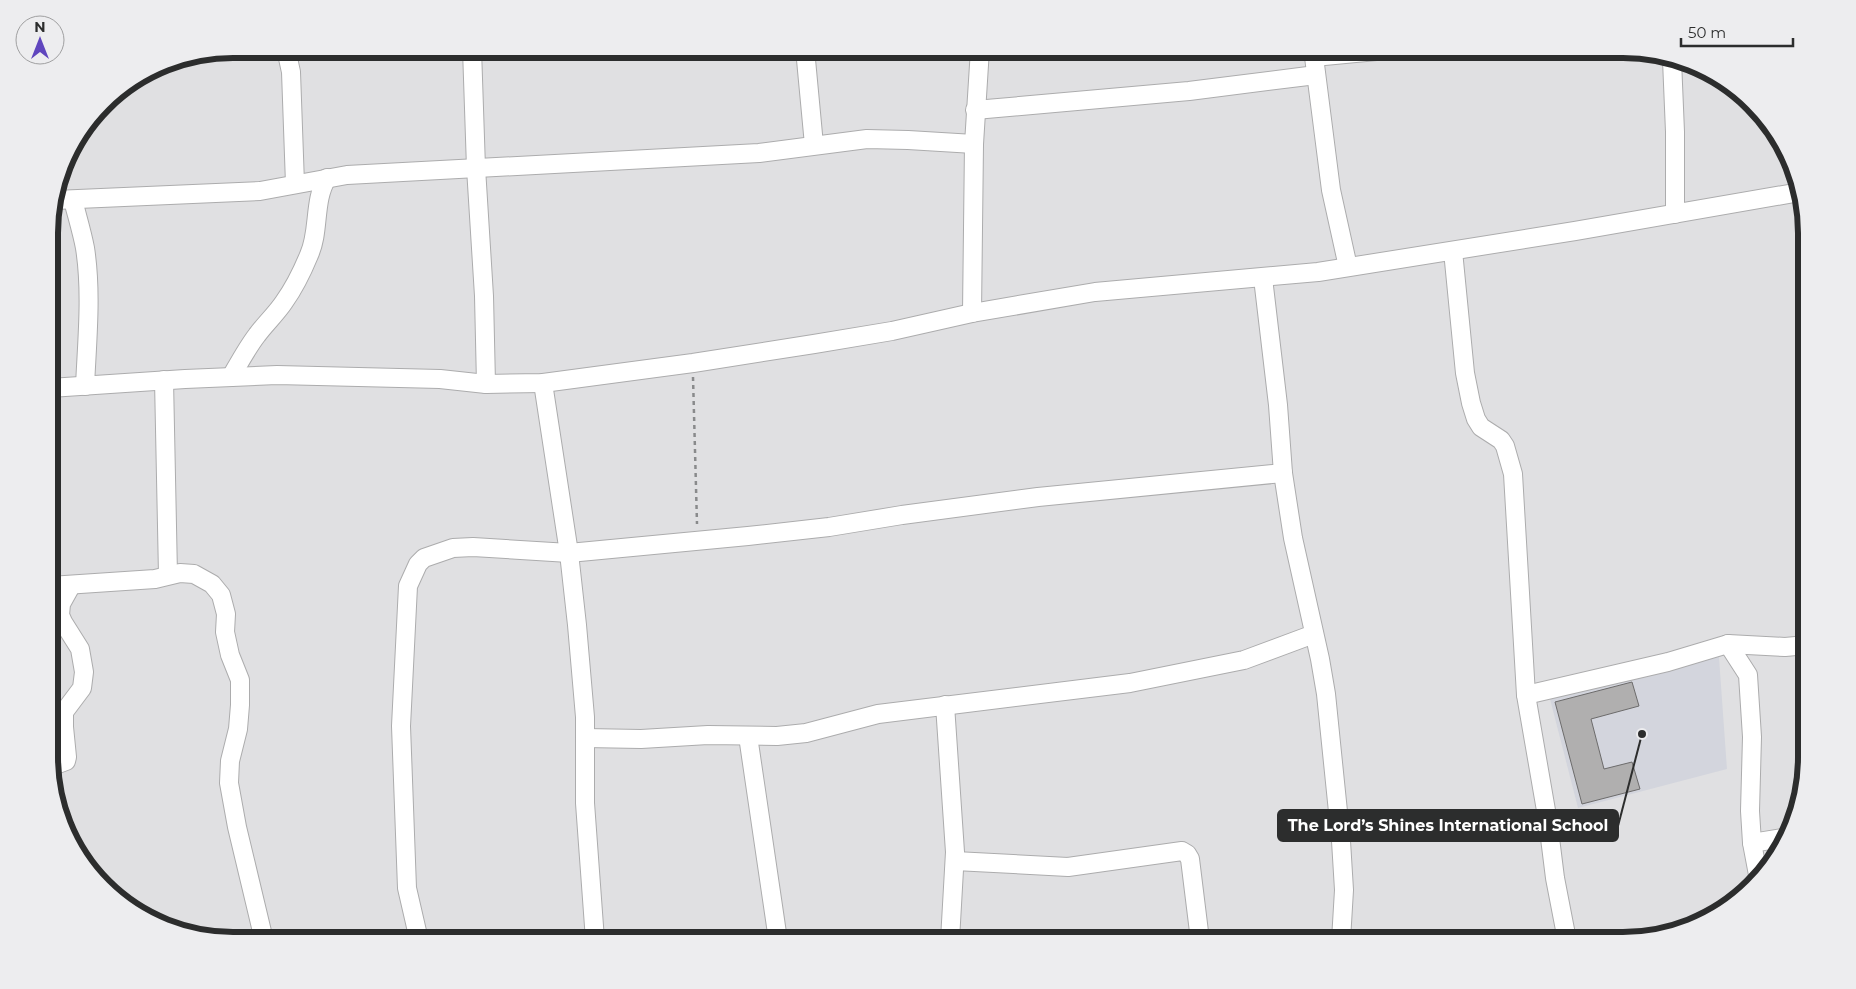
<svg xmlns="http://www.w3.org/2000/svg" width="1856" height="989" viewBox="0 0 1856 989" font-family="Montserrat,sans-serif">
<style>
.built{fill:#d3d5dd}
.building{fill:#b0afaf;stroke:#6c6b6b}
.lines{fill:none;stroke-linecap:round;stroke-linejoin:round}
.street-casing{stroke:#acacad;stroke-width:20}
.path{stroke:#898a8b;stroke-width:2.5;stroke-dasharray:4 4;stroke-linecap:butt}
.street{stroke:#fff;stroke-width:18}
.rim{fill:none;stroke:#2c2d2d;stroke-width:6}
.leader{fill:none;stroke:#2c2d2d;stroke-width:2}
.callout-dot{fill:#2c2d2d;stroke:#ededef;stroke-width:2}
.callout{fill:#2c2d2d;stroke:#2c2d2d;stroke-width:2}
.callout-label{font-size:16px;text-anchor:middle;font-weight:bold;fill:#fff}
</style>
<rect width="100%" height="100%" fill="#e0e0e2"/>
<!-- built -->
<path class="built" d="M1719,657L1727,769L1578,808L1550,699Z"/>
<!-- building -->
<path class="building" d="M1632,682L1639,706L1591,719L1604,769L1632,762L1640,789L1582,804L1555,702Z"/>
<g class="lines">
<defs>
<g id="street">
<path d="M286,49L291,72L295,184"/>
<path d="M472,49L476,168L484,296L486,384"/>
<path d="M805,49L814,145"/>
<path d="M1313,49L1331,190L1348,267"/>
<path d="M1314,57L1397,49"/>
<path d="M1672,60L1675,132V214"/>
<path d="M975,110L1189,91L1316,75"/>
<path d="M55,200L260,191L347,175L759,153L867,139L908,140L974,144"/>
<path d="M73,200C77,216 82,232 85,248C92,293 87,341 85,386"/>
<path d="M1453,251L1465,373L1471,403L1476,419L1481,427L1501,440L1505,446L1513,474L1526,695L1548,822L1555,878L1567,940"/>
<path d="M1263,278L1278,405L1283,473L1293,538L1320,659L1326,694L1341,841L1344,890L1341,940"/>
<path d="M972,313L974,144L980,49"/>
<path d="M231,377C239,363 247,348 257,335C265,324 276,314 284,302C294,288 302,272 309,255C320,231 313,201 327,178"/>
<path d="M164,380L168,575"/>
<path d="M543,383L569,553L577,625L585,717V803L595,940"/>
<path d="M50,388L185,379L277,375L440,379L486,384L543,383L693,363L814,344L892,331L972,313L1095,292L1318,272L1575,231L1800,192"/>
<path d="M50,586L155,579L180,573L194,574L212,584L221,595L226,614L225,632L230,655L240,680V705L238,729L230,761L229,783L237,827L264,940"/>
<path d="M1728,644L1748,675L1752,737L1750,811L1752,843L1759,880"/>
<path d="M1526,695L1668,662L1728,644L1785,647L1807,645"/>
<path d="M945,705L955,852L950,940"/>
<path d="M748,736L778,940"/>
<path d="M585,738L641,739L708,735L777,736L806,733L878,714L1130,683L1244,660L1314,634"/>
<path d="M50,764H58L66,761L67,757L64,727V712L82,688L84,672L80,649L63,622L60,615L61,604L71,586"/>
<path d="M1752,843L1789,837"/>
<path d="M955,861L1068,867L1182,851L1187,854L1190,859L1200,940"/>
<path d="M419,940L407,888L401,726L408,586L418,564L424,558L453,548L473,547L569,553L748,536L829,527L902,515L1038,497L1283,473"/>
</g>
</defs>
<!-- street casing -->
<use href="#street" class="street-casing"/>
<!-- path -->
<path class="path" d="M693,377L697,524"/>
<!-- street -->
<use href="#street" class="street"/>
</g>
<!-- crop -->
<path d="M0 0H1856V989H0ZM233 58H1623A175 175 0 0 1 1798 233V757A175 175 0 0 1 1623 932H233A175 175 0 0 1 58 757V233A175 175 0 0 1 233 58Z" fill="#ededef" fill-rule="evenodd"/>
<path class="rim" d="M233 58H1623A175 175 0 0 1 1798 233V757A175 175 0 0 1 1623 932H233A175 175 0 0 1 58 757V233A175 175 0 0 1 233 58Z"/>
<!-- callouts -->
<path class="leader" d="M1642 734L1618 826"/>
<circle class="callout-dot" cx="1642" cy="734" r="5"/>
<rect class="callout" x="1278" y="810" width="340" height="31" rx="5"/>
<g class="callout-label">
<text x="1448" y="831">The Lord’s Shines International School</text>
</g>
<!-- north arrow -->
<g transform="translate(40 40)"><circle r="24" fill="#ededef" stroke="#a0a0a1"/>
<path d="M0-4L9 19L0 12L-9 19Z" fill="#6046be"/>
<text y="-8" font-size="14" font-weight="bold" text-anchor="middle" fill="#2c2d2d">N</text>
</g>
<!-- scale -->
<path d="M1681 38v8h112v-8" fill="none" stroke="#2c2d2d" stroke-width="2.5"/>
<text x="1688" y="38" font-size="15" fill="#2c2d2d" stroke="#ededef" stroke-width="4" paint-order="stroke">50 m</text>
</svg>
